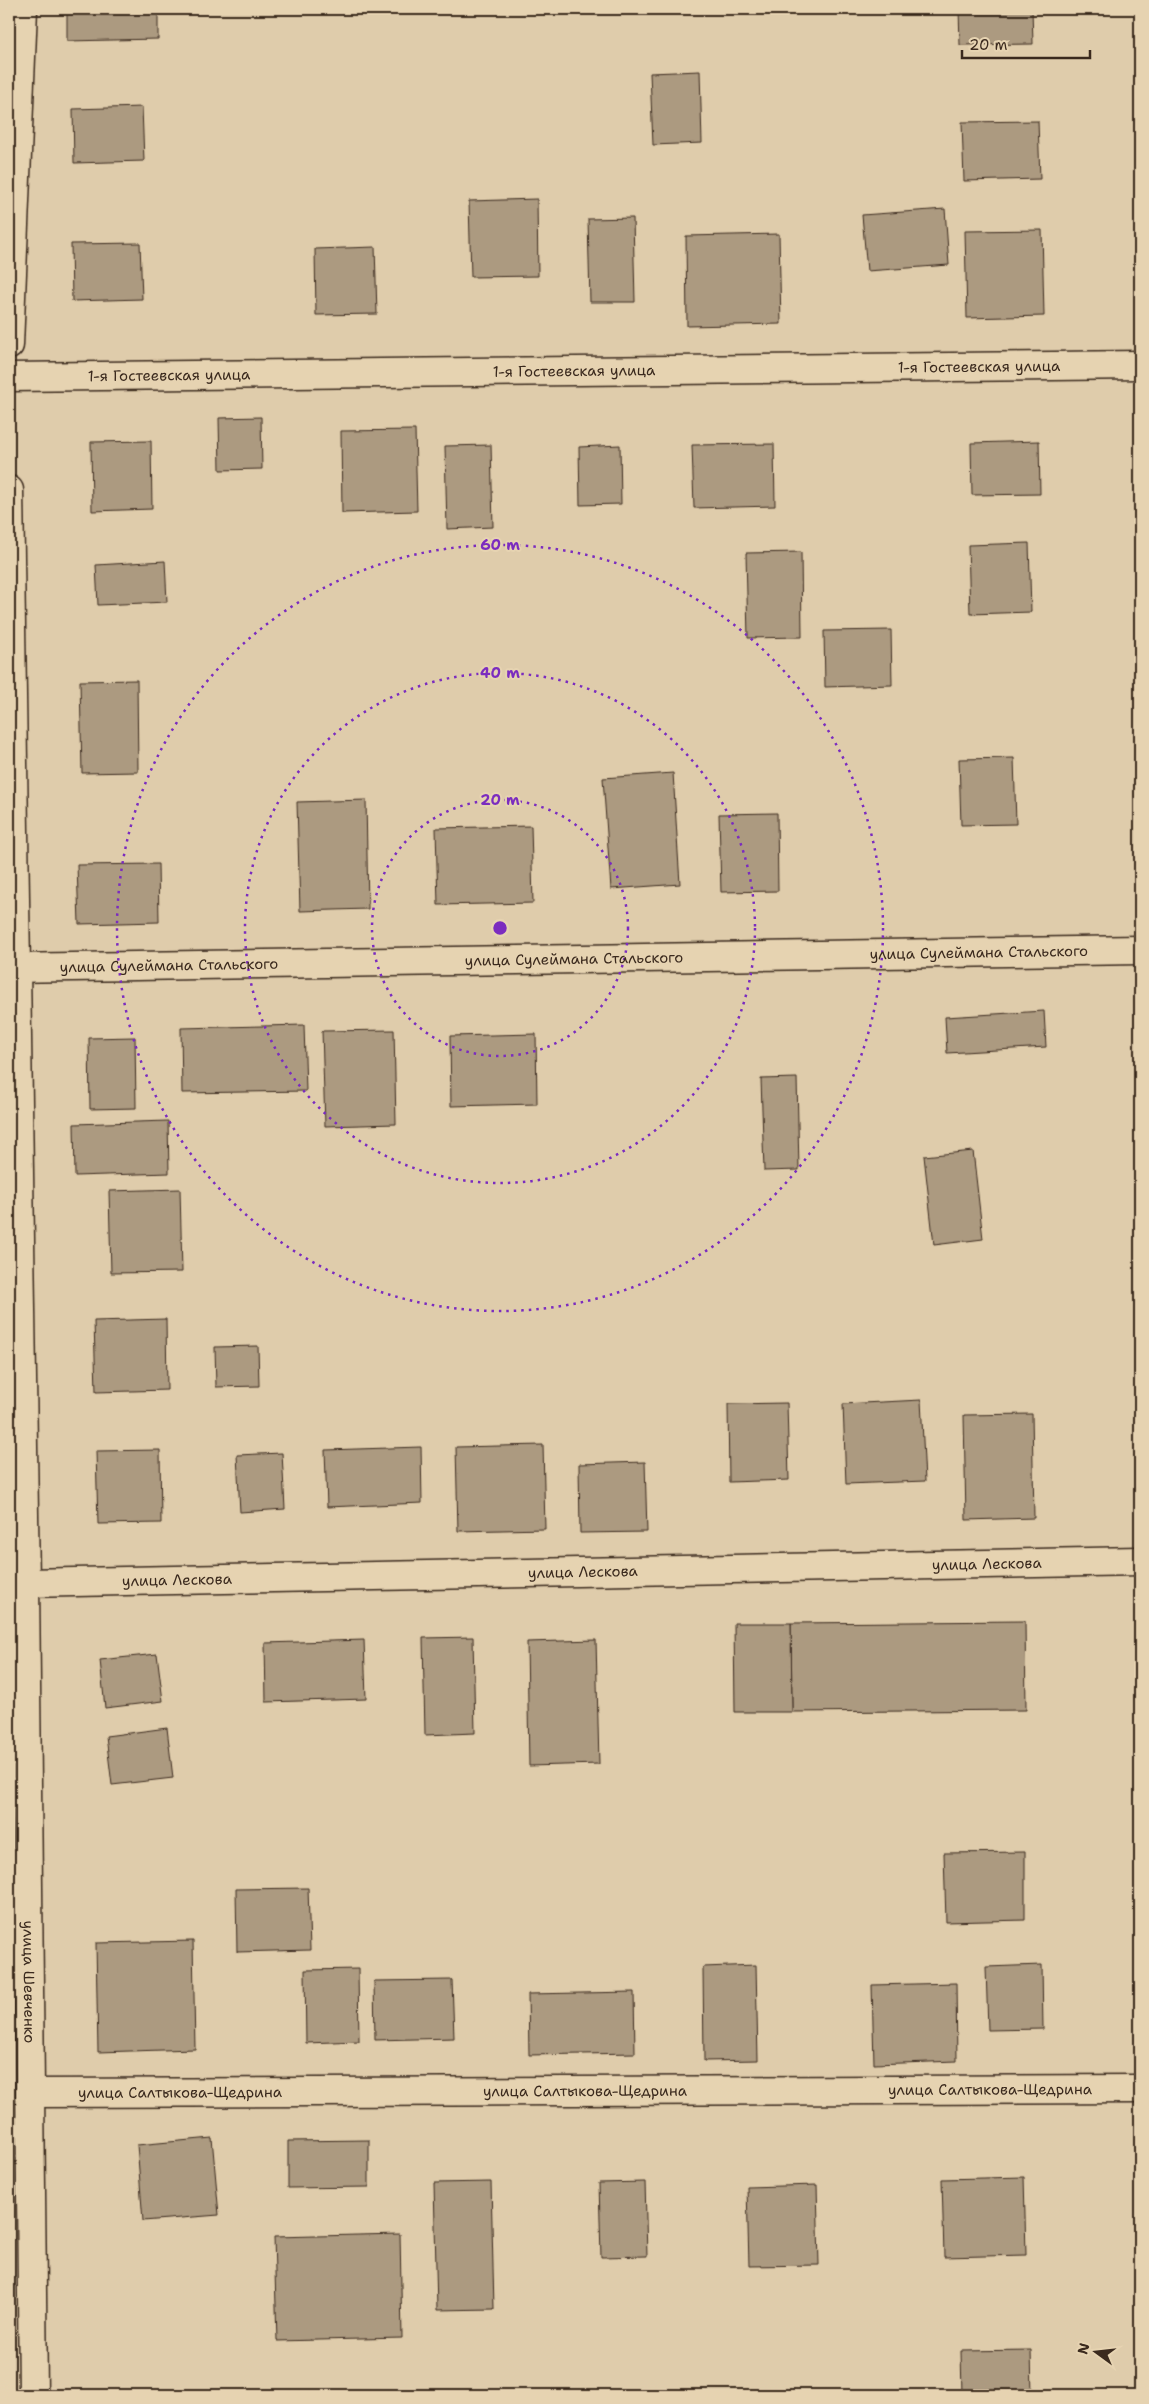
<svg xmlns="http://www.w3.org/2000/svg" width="1149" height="2404" viewBox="0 0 1149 2404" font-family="'Shantell Sans',sans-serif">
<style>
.building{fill:#ac9a80;stroke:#3b2a1e}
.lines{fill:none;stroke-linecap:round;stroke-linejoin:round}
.street-casing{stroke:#3b2a1e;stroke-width:31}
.street{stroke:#e6d3b1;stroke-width:28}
.ring{fill:none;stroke:#7b2cbf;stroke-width:2.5;stroke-dasharray:2.5 5}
.labels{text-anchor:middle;stroke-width:4;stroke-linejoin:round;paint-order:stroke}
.street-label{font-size:15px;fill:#3b2a1e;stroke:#e6d3b1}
.centre{fill:#7b2cbf;stroke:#e6d3b1;stroke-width:2.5}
.ring-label{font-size:15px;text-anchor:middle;font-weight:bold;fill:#7b2cbf;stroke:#e6d3b1;stroke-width:4;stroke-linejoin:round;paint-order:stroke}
</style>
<rect width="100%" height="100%" fill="#dfccab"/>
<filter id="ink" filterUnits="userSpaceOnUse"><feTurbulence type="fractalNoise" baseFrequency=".02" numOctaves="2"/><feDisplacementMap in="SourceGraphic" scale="10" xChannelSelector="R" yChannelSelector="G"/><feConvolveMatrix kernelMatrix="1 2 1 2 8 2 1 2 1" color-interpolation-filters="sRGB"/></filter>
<g filter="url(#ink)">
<!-- building -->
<g class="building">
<path d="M67,9H158V39L67,41Z"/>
<path d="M959,9H1032L1033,44L960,45Z"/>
<path d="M700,71L702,143L653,145L650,73Z"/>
<path d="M142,107L144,161L74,163L73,109Z"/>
<path d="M1038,121L1040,179L964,181L962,122Z"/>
<path d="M537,199L538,276L471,277L469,201Z"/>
<path d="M945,209L949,265L867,271L862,215Z"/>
<path d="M633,218L635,302H590L588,219Z"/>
<path d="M1042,230L1044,316L967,318L965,231Z"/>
<path d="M779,234L781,324L687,326L686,236Z"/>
<path d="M140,243L142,299L72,301L71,244Z"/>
<path d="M375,247L377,314L316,315L315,249Z"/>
<path d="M261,417L262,469L220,470L219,418Z"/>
<path d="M415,430L417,511L342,513L341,431Z"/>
<path d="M151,441L152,509L92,511L91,442Z"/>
<path d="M1039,441L1040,494L972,495L971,443Z"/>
<path d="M774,444L775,506L694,508L692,445Z"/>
<path d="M491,445L493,527L447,529L445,446Z"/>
<path d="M620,445L621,504L580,505L579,447Z"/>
<path d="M1029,543L1031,612L970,614L968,545Z"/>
<path d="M801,552L802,637L748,638L746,553Z"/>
<path d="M165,561L167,602L98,605L96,565Z"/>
<path d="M891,630L892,685L825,687L824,631Z"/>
<path d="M137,680L138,772L82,773L80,681Z"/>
<path d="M1014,758L1016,824L961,825L959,759Z"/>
<path d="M673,773L680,884L611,889L603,778Z"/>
<path d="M366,800L368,909L300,911L297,802Z"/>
<path d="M777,813L778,891L721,892L719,814Z"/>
<path d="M531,826L533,903L438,905L436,828Z"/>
<path d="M158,864L159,922L79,924L77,865Z"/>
<path d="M1044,1011L1046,1047L947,1053L945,1017Z"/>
<path d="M304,1025L306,1091L182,1093L181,1028Z"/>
<path d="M394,1030L396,1124L325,1126L322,1031Z"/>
<path d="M536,1034L537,1104L451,1106L450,1036Z"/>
<path d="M135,1037L136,1108L90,1109L89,1038Z"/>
<path d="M797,1078L799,1170L764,1171L761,1079Z"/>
<path d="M168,1121L169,1173L75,1176L74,1124Z"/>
<path d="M973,1151L983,1239L934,1245L924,1156Z"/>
<path d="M180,1189L182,1272L111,1273L109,1191Z"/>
<path d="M166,1319L167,1390L96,1392L94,1321Z"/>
<path d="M258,1346L259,1386L216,1387L215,1347Z"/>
<path d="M921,1400L925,1481L846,1484L843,1404Z"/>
<path d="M787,1403L789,1480L729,1482L728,1404Z"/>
<path d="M1032,1414L1034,1518L966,1520L964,1415Z"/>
<path d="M543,1445L545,1529L458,1531L456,1447Z"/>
<path d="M421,1447L422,1503L327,1507L325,1450Z"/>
<path d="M160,1450L161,1523L98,1524L96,1451Z"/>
<path d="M282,1453L285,1509L240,1512L237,1455Z"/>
<path d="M645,1462L647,1532L580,1533L579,1464Z"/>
<path d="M1025,1621L1026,1710L792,1712L791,1623Z"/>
<path d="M734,1623H791L792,1712H735Z"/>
<path d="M473,1637L475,1733L425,1735L423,1638Z"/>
<path d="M364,1640L366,1699L266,1702L265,1643Z"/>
<path d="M596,1640L599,1764L529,1766L527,1642Z"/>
<path d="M157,1654L163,1701L105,1708L100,1660Z"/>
<path d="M167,1728L173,1778L112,1785L106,1736Z"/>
<path d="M1025,1852V1920L946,1922L944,1853Z"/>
<path d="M308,1888L310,1950L237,1952L236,1889Z"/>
<path d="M193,1941L195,2049L98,2052L96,1943Z"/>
<path d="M756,1965L758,2060L704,2061L703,1967Z"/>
<path d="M1042,1965L1043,2029L988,2030L986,1967Z"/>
<path d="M358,1969L359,2041L306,2043L305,1970Z"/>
<path d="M452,1980L454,2038L375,2040L374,1981Z"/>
<path d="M956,1983L957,2061L874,2064L872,1985Z"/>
<path d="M634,1992L635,2053L529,2055L528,1994Z"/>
<path d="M212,2138L219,2215L143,2221L137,2145Z"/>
<path d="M369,2140V2187L288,2188V2141Z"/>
<path d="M1024,2177L1026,2255L944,2257L942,2179Z"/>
<path d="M491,2182L494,2309L437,2310L434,2183Z"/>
<path d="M645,2182L647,2256L601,2257L599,2183Z"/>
<path d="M817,2185L819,2265L749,2266L747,2187Z"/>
<path d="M400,2234L402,2338L277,2341L274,2237Z"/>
<path d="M1031,2350L1032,2395H962L961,2351Z"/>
</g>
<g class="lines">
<defs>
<g id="street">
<path d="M9,345L23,9"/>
<path id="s1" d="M9,377L1140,365"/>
<path id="s2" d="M9,490L25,1583L33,2395"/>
<path id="s3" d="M9,968L1140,950"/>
<path id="s4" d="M25,1583L1140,1561"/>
<path id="s5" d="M30,2093L1140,2089"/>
</g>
</defs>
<!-- street casing -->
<use href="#street" class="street-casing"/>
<!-- street -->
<use href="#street" class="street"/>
</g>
</g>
<!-- distance rings -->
<g class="ring">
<circle cx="500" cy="928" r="128"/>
<circle cx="500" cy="928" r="255"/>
<circle cx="500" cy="928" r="383"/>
</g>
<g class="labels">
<!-- street labels -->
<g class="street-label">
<text dy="5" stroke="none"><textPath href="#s1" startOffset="970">1-я Гостеевская улица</textPath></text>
<text dy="5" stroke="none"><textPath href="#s1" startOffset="565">1-я Гостеевская улица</textPath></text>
<text dy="5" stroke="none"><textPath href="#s1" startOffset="160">1-я Гостеевская улица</textPath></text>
<text dy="5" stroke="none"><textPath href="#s3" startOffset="970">улица Сулеймана Стальского</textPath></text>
<text dy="5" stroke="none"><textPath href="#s3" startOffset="565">улица Сулеймана Стальского</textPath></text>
<text dy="5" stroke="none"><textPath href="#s3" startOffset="160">улица Сулеймана Стальского</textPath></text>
<text dy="5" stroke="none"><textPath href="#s4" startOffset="962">улица Лескова</textPath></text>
<text dy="5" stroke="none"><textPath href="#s4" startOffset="558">улица Лескова</textPath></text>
<text dy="5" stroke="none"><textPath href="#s4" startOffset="152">улица Лескова</textPath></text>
<text dy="5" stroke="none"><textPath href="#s2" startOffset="1492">улица Шевченко</textPath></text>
<text dy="5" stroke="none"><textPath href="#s5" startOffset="960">улица Салтыкова-Щедрина</textPath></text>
<text dy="5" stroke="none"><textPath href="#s5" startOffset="555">улица Салтыкова-Щедрина</textPath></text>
<text dy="5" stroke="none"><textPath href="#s5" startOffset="150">улица Салтыкова-Щедрина</textPath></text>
</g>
</g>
<circle cx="500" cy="928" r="8" class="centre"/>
<g class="ring-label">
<text x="500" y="550">60 m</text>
<text x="500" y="678">40 m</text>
<text x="500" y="805">20 m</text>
</g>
<!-- margin -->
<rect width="1149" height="2404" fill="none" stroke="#e6d3b1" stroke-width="30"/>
<rect x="15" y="15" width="1119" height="2374" fill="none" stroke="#3b2a1e" stroke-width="2" filter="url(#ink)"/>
<!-- north arrow -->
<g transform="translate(1096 2352) rotate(285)" stroke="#e6d3b1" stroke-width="4" paint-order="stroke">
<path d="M0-4L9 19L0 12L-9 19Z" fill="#3b2a1e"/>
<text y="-8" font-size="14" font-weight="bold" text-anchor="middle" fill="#3b2a1e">N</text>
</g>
<!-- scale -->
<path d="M962 50v8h128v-8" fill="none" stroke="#3b2a1e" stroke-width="2.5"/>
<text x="969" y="50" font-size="15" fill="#3b2a1e" stroke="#e6d3b1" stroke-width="4" paint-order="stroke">20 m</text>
</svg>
